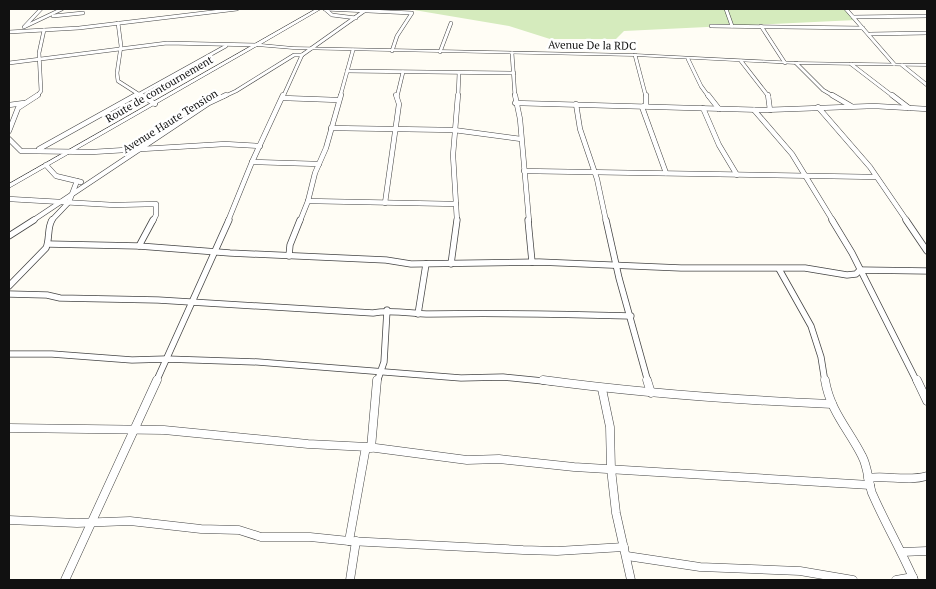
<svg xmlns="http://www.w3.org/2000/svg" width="936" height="589" viewBox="0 0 936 589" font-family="'PT Serif',serif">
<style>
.green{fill:#d5ebbd}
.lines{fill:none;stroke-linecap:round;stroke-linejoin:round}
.minor-far3-casing{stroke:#444;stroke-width:4}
.minor-far2-casing{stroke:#444;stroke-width:5.5}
.minor-far1-casing{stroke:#444;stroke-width:7}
.minor-casing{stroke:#444;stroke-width:9}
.tertiary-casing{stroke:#444;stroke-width:1}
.minor-far3{stroke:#fff;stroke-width:3}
.minor-far2{stroke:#fff;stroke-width:4.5}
.minor-far1{stroke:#fff;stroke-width:5.5}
.minor{stroke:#fff;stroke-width:8}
.tertiary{fill:#fff;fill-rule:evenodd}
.labels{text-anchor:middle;stroke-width:5;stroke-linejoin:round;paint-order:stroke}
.far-street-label{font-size:11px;fill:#111;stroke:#fff}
</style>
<rect width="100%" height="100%" fill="#fffdf5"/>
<!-- green -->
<path class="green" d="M408,9H847L856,20L624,31L616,39H550L509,26Z"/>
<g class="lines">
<defs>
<g id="minor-far3">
<path d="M325,9L412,13L397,36L392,51"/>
<path d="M325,9L332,15L356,18"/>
<path d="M726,9L732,26"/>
<path d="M846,9L894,64"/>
<path d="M53,16L83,13"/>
<path d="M853,17L927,16"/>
<path d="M118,23L121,46L117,73L118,81L143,97"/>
<path d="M25,26L41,9"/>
<path d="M711,26L863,28"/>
<path d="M761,26L785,63"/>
<path d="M24,27L62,9"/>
<path d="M9,32L79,28L237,9"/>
<path d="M870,34L927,33"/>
<path d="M440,52L451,23"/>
<path d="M512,53L515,97"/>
<path d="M635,55L646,97"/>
<path d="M688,59L701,86L709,97"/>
<path d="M741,61L769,97"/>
<path d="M9,63L167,43L256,45"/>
<path d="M796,63L823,90L835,97"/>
<path d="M851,64L894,97"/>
<path d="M902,65L927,85"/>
<path d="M347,71L514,73"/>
<path d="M36,97L41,91L39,53L44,30"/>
<path d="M134,97L226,46"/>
<path d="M223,97L236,91L294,55H302L367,9"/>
<path d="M283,97L302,55"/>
<path d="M340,97L353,50"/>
<path d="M397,97L403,72"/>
<path d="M458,97L459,73"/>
</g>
<g id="minor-far2">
<path d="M141,95L155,104"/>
<path d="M515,95L520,119L529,221"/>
<path d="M646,95V105L642,107L666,173"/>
<path d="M708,95L719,109"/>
<path d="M768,95L770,110"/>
<path d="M832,95L851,106"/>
<path d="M892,95L909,108"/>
<path d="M283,98L338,100"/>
<path d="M515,103L764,110L874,106L927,109"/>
<path d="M576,104L580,129L597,179L606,221"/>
<path d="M9,105L24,103"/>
<path d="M818,107L870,167L907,221"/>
<path d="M703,108L719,145L737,175"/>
<path d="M754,110L792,154L833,221"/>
<path d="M331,128L454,130L521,139"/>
<path d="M9,131L18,108L38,95"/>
<path d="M9,139L21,151L92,152L225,144L260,146"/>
<path d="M39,149L136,95"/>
<path d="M252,162L319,164"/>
<path d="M46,165L56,176L81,182"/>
<path d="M524,171L876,177"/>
<path d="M9,199L114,205L156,204V215L153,221"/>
<path d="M308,201L456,204"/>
<path d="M385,203L399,104L396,95"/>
<path d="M32,221L209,103L226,95"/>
<path d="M51,221L69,202L77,181"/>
<path d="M228,221L252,162L283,95"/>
<path d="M300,221L308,201L315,173L326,148L341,95"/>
<path d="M457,221L453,155L458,95"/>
</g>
<g id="minor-far1">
<path d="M153,220L139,246L230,253L386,260L411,264L539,262L681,268H805L847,275L856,274L860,270L927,271"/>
<path d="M528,220L532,262"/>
<path d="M606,220L619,278L648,382"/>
<path d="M832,220L852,253L917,382"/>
<path d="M906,220L927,251"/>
<path d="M9,236L34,220"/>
<path d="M48,244L139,246"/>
<path d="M289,256L290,245L300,220"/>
<path d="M451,264L457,220"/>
<path d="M779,269L811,326L821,357L825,382"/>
<path d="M9,286L46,248C50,239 47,228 52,220"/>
<path d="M9,294L47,295L60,298L158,300L373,313C392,309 411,314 430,314C497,313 564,314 631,316"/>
<path d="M418,314L426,264"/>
<path d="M9,354H52L132,360L166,359L258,362L461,378L503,377L553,382"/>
<path d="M156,382L229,220"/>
<path d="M377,382L384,362L387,310"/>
</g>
<g id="minor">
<path d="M543,380C639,393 735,400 832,404"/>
<path d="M647,380L651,393"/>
<path d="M825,380C830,411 849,430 862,456C868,467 868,481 872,493C885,523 901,550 914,580"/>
<path d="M917,380L927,401"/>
<path d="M602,389L610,427L611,469L616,513L631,580"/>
<path d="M9,428L164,430L308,444L368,447L365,452L349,541"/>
<path d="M368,447L467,460L499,459L574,467L870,485"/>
<path d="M371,448L377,380"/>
<path d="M868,478C888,475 907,482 927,476"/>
<path d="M9,520L77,523L130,521L201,529L239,530L261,537H310L349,541L523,550L557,551L624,547"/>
<path d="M902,552L927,551"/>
<path d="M627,556L700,567L800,571L853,580"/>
<path d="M65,580L157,380"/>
<path d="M350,580L356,541"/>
<path d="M896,580L913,577"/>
</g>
<path id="tertiary" d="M316,9H321L261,44L293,47L635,54L796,62L927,64V66L796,64L635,56L293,49L257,46L9,188V184Z"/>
</defs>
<!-- minor-far3 casing -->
<use href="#minor-far3" class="minor-far3-casing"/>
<!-- minor-far2 casing -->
<use href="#minor-far2" class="minor-far2-casing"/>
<!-- minor-far1 casing -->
<use href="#minor-far1" class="minor-far1-casing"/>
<!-- minor casing -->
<use href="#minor" class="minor-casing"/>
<!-- tertiary casing -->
<use href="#tertiary" class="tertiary-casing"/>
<!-- minor-far3 -->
<use href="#minor-far3" class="minor-far3"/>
<!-- minor-far2 -->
<use href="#minor-far2" class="minor-far2"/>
<!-- minor-far1 -->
<use href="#minor-far1" class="minor-far1"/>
<!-- minor -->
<use href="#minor" class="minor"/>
<!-- tertiary -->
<use href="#tertiary" class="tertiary"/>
</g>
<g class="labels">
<!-- far-street labels -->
<g class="far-street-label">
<text transform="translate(592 45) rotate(1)" y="4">Avenue De la RDC</text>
<text transform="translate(159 89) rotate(-30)" y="4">Route de contournement</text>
<text transform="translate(170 121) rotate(-32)" y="4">Avenue Haute Tension</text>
</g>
</g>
<!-- border -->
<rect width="936" height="589" fill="none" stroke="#111111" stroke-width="20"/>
</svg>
